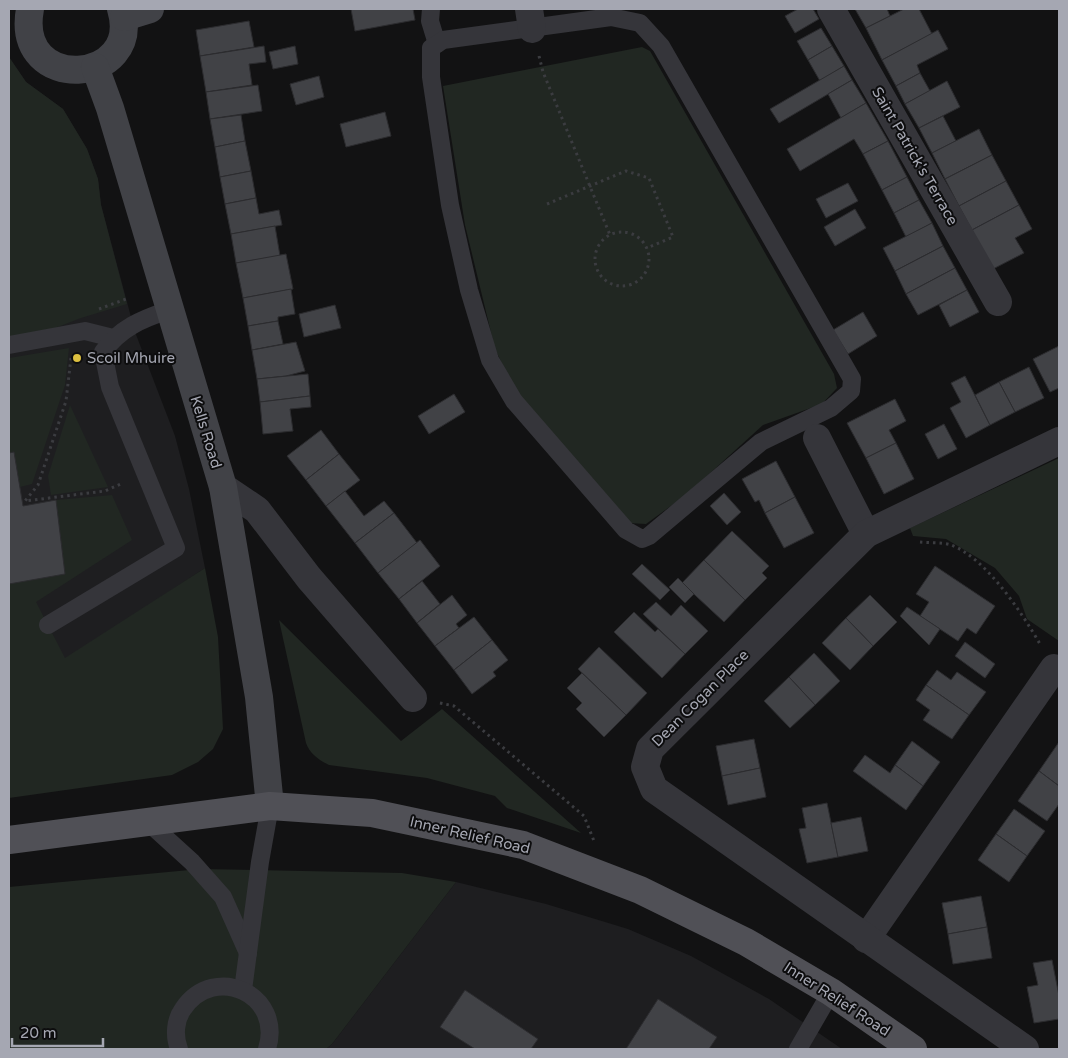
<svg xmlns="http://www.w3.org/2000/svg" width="1068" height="1058" viewBox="0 0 1068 1058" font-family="'Varela Round',sans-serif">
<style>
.built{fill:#1e1e20}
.green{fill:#212722}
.building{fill:#414246;stroke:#2c2c2f}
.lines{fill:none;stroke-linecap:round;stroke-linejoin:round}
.path{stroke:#3b3c40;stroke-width:3;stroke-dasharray:2.5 4;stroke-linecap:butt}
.lane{stroke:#35353a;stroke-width:18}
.street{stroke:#35353a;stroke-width:28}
.secondary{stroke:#414247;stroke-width:28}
.primary{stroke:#505056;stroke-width:28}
.poi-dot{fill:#dcbf40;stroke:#0d0d0e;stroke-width:2}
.labels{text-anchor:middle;stroke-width:4;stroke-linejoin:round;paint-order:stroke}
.street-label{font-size:15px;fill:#a5a7b2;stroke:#0d0d0e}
.poi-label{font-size:15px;fill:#a5a7b2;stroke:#0d0d0e;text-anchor:start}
</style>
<rect width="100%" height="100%" fill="#121213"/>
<!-- built -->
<g class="built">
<path d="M9,57L26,82L63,109L87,149L98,179L101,205L135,332L175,436L189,489L205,568L9,697Z"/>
<path d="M456,882L546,904L628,929L691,956L769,999L842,1049H326L332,1044Z"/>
</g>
<!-- green -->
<g class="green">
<path d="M642,47L650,51L834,374L837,388L822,404L763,425L686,495L646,524L628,523L517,395L495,349L465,225L443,86Z"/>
<path d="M9,57L26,82L63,109L87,149L98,179L101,205L127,304L81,318L50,330L9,338Z"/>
<path d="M69,348L65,385L32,484L20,487L14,452L9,453V358Z"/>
<path d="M70,405L108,487L51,495L48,476Z"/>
<path d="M1059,458V641L1027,619L1019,596L995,568L946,539L913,536L910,528Z"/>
<path d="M112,495L132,540L36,602L65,658L205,568L218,637L223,729L213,749L198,762L172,775L9,798V584L65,574L56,500Z"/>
<path d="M279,620L401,741L442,709L581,833L507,808L495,796L427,778L329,765C319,760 310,754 306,743Z"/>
<path d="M200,869L402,873L456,882L332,1044L326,1049H9V887Z"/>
</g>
<!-- building -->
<g class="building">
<path d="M351,9H413L415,20L355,31Z"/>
<path d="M798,9H813L819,19L795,33L785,16Z"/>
<path d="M855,9H887L890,16L866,28Z"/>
<path d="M904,9H919L932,34L882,60L866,28Z"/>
<path d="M249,21L254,47L200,56L196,30Z"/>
<path d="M821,28L832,46L808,60L797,41Z"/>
<path d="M938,30L948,49L917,65L920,73L896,86L882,60Z"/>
<path d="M264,46L266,62L249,64L252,85L206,92L200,56Z"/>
<path d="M295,46L298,64L273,69L269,52Z"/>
<path d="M832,46L844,66L820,81L808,60Z"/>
<path d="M844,66L852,80L779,123L770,109Z"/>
<path d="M920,73L930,91L905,104L896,86Z"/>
<path d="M319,76L324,97L296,105L290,84Z"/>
<path d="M852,80L866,103L841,118L828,94Z"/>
<path d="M947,81L960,107L919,128L905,104Z"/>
<path d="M258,85L262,111L210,119L206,92Z"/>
<path d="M866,103L888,141L863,154L854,139L800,171L787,149Z"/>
<path d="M385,112L391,136L346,147L340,124Z"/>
<path d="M241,115L245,141L215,147L210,119Z"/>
<path d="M943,116L956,141L932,153L919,128Z"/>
<path d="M979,129L992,155L945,179L932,153Z"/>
<path d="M245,141L251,171L220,177L215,147Z"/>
<path d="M888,141L907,177L882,190L863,154Z"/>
<path d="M992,155L1006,181L959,206L945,179Z"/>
<path d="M251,171L256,198L225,204L220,177Z"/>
<path d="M907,177L919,200L894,213L882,190Z"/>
<path d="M1006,181L1019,205L972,230L959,206Z"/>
<path d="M848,183L858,201L826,218L816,199Z"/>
<path d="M256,198L259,214L279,210L282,225L231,234L225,204Z"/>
<path d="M919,200L932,223L906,237L894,213Z"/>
<path d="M1019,205L1032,229L1015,238L1024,253L993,269L972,230Z"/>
<path d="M855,209L866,228L835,246L824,227Z"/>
<path d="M932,223L943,246L895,271L883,248Z"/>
<path d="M275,226L280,256L236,263L231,234Z"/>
<path d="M943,246L955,268L906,294L895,271Z"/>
<path d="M286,254L293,289L243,298L236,263Z"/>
<path d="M955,268L967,290L918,315L906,294Z"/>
<path d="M291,289L295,314L278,317V321L248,326L243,298Z"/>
<path d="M967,290L979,312L950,327L939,305Z"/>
<path d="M335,305L341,328L304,337L299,314Z"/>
<path d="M863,312L877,336L848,354L833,330Z"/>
<path d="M278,321L283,344L252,350L248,326Z"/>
<path d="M296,342L305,371L286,376L257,379L252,350Z"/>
<path d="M1059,346V388L1050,392L1033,359Z"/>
<path d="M1029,367L1044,398L1015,412L999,382Z"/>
<path d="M308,374L310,396L260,402L257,379Z"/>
<path d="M965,376L990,425L966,438L950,408L961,402L951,383Z"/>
<path d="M999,382L1015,412L990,425L975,395Z"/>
<path d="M454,394L465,412L429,434L418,416Z"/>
<path d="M310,396L311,407L290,409L293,431L263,434L260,402Z"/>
<path d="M895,399L906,421L889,430L896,443L866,458L847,423Z"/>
<path d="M944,424L957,449L938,459L925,434Z"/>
<path d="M321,430L339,454L306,480L287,456Z"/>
<path d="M896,443L914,479L884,494L866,458Z"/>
<path d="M14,452L23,506L56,500L65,574L9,584V453Z"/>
<path d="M339,454L360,480L326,506L306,480Z"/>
<path d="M776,461L795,497L765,513L759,500L755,502L742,479Z"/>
<path d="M345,491L364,516L384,501L394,513L355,543L326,506Z"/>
<path d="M724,493L741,512L727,525L710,506Z"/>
<path d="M795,497L814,533L784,548L765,513Z"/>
<path d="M394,513L417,543L378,573L355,543Z"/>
<path d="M732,531L769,566L762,573L767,578L745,600L704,560Z"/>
<path d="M420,540L440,566L399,599L378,573Z"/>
<path d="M704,560L745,600L724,622L682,583Z"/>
<path d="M642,564L670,590L660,600L632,574Z"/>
<path d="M935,566L995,606L976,634L967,628L958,641L920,616L929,602L916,594Z"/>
<path d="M678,578L694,594L685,603L669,587Z"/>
<path d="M422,581L440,604L417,623L399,599Z"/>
<path d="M452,595L467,615L456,624L459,628L435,646L417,623Z"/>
<path d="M870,595L897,622L873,646L846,618Z"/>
<path d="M656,602L671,616L681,605L708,631L685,654L643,614Z"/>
<path d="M907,607L940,629L929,645L900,616Z"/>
<path d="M634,612L655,632L658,629L685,654L662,678L614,632Z"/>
<path d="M474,617L492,640L454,670L435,646Z"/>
<path d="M846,618L873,646L850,670L822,643Z"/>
<path d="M492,640L508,660L493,672L496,676L472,694L454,670Z"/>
<path d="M965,642L995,664L985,678L955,656Z"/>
<path d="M599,647L647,693L626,715L578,669Z"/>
<path d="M814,653L840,681L815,705L789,677Z"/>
<path d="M937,670L951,680L957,672L986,692L969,715L926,685Z"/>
<path d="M582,673L626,715L604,737L576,709L582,703L567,688Z"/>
<path d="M789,677L815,705L790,728L764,701Z"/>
<path d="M926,685L969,715L952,739L923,720L930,710L916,700Z"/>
<path d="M754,739L760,768L722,776L716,746Z"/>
<path d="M912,741L940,762L923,786L895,765Z"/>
<path d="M1059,742V786L1039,771Z"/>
<path d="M865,755L890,773L895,765L923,786L906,810L853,771Z"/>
<path d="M760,768L766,797L728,805L722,776Z"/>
<path d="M1039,771L1059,786V804L1047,821L1018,801Z"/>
<path d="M827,803L838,857L807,863L799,829L806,828L802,808Z"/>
<path d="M1014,809L1045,831L1027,856L996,834Z"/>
<path d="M861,817L868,851L838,857L831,823Z"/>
<path d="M996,834L1027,856L1009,882L978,860Z"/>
<path d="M981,896L987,927L948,934L942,903Z"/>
<path d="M987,927L992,958L953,964L948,934Z"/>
<path d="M1052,960L1059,996V1019L1034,1023L1027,987L1038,985L1033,963Z"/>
<path d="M465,990L538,1039L531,1049H475L440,1027Z"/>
<path d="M658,999L717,1037L709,1049H626Z"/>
</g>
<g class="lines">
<!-- path -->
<g class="path">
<path d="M539,56L543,72L610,235"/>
<path d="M547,204L626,171L649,178L673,237L647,248"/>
<circle cx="622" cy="259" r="27"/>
<path d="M99,309L126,299"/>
<path d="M71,358L66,401L38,485L25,501L105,491L123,483"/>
<path d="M920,542C929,543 942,542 951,545C986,558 1022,613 1040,644"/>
<path d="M440,703L454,706L584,816L594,841"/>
</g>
<!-- lane -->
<g class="lane">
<path d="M431,9L430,21L437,44"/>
<path d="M611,17L640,23L661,46L852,379L851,391L831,408L761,442L649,536L642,539L626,530L514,401L490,360L469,290L450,205L431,77V48L443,40Z"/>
<path d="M9,345L85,331L113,338"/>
<path d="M48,625L176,548L110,387L103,352C120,328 142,319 169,310"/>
<path d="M148,822L192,862L223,897L248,953"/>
<path d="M243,990L260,862L270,806"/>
<path d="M179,1049C174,1036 175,1020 183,1009C215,962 284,995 267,1049"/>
<path d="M798,1049L831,992"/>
</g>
<!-- street -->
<g class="street">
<path d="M529,9L532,29"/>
<path d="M831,9L998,302"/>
<path d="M817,438L866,534"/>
<path d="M223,487L257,510L309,578L413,698"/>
<path d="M866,939L1054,668"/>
<path d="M1025,1049L654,789L645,767L650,749L866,534L1059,441"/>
</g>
<!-- secondary -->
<g class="secondary">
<path d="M30,9C14,95 144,85 121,9"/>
<path d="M124,17L150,9"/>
<path d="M95,67L110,108L223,487L259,697L270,806"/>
</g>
<!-- primary -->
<path class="primary" d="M9,840L270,806L372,813L523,845L640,890L746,942L831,992L913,1049"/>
</g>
<!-- markers -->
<circle class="poi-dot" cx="77" cy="358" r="5"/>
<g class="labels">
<!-- street labels -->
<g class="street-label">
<text transform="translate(915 156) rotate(60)" y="5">Saint Patrick's Terrace</text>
<text transform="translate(206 432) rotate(73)" y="5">Kells Road</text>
<text transform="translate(700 698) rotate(-45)" y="5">Dean Cogan Place</text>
<text transform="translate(470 835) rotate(13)" y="5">Inner Relief Road</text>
<text transform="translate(837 999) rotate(33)" y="5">Inner Relief Road</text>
</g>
<!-- poi labels -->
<g class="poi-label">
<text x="87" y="363">Scoil Mhuire</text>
</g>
</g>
<!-- border -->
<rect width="1068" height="1058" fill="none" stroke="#a5a7b2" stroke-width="20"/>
<!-- scale -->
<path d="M12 1038v8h91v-8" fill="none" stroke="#a5a7b2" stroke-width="2.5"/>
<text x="20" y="1038" font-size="15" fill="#a5a7b2" stroke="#0d0d0e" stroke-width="4" paint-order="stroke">20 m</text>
</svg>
